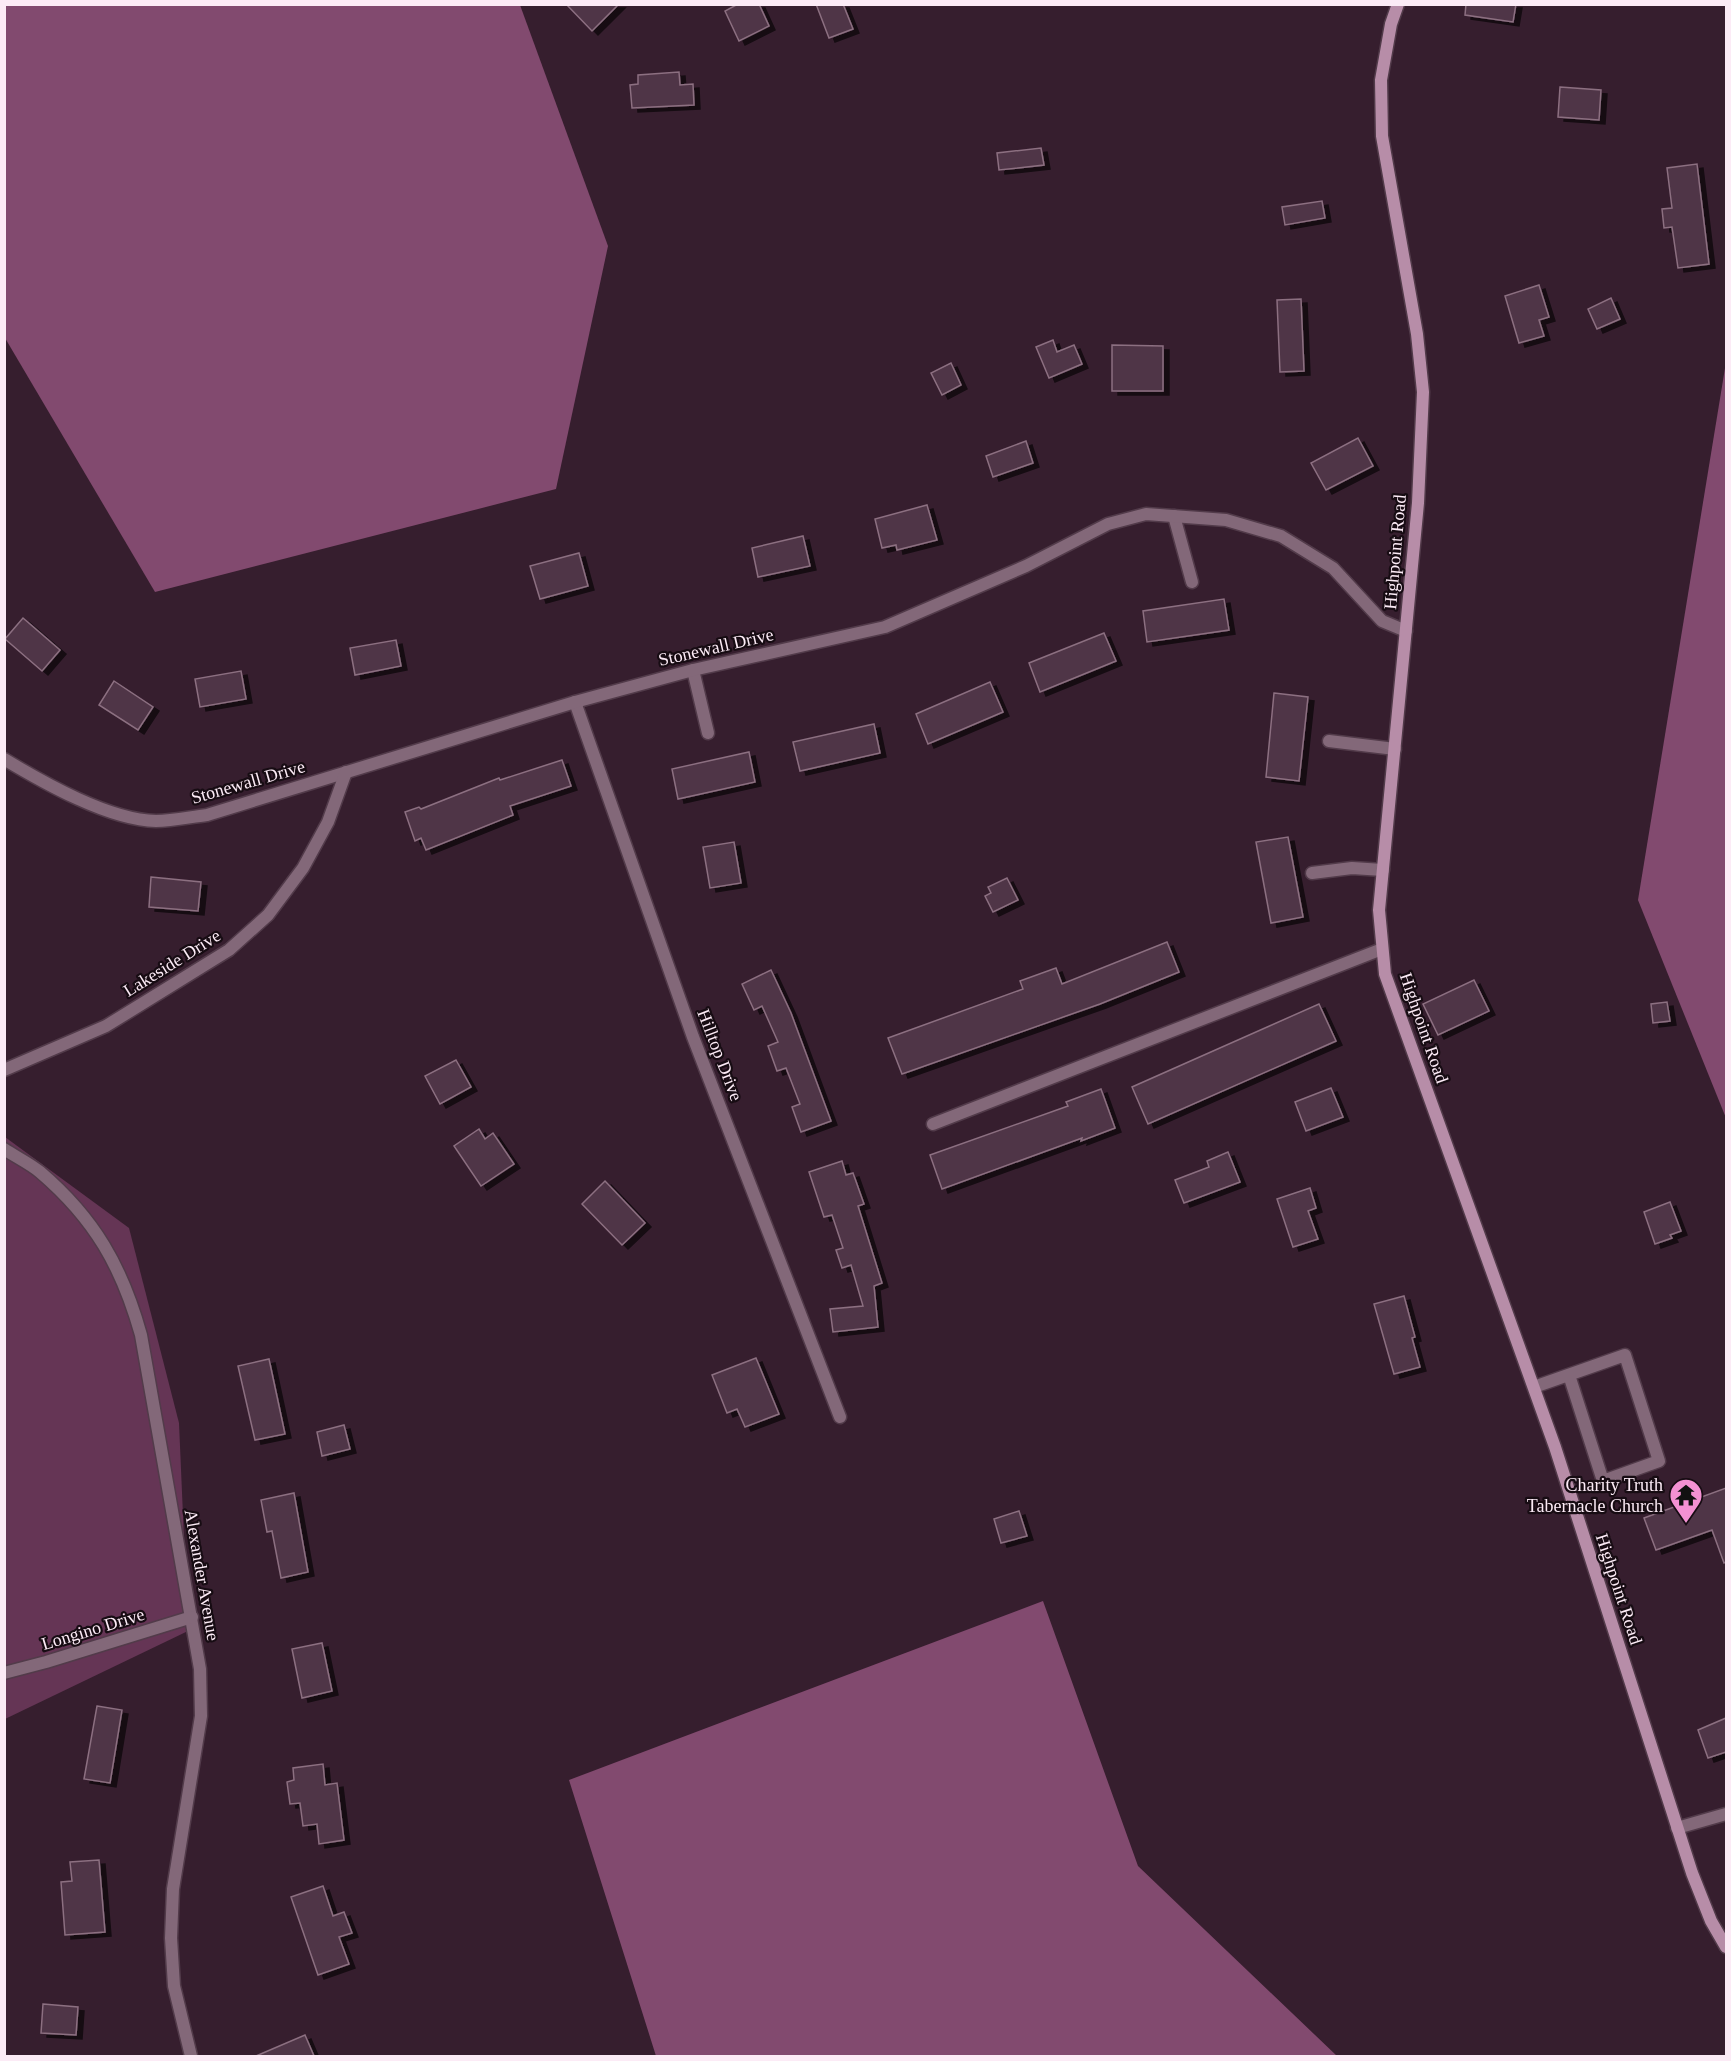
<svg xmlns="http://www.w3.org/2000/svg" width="1731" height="2061" viewBox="0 0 1731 2061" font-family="'Times New Roman',serif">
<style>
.green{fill:#653555}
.forest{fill:#824a6f}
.building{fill:#4f3546;stroke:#8c6f81;stroke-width:1.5;filter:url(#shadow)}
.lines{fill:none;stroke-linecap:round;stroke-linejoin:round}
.lane-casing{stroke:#523b4a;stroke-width:15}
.street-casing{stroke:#523b4a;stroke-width:15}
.secondary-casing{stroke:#523b4a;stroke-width:15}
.lane{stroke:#836879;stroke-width:12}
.street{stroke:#836879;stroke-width:12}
.secondary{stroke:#b78da8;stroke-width:12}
.labels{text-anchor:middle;stroke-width:4.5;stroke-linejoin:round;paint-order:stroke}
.street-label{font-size:18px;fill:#fcebf6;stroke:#170c13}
.poi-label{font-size:18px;fill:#fcebf6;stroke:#170c13;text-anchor:end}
</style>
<defs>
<filter id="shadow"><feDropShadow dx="6" dy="4" stdDeviation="0" flood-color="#0009"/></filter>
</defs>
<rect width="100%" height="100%" fill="#361e2e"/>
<!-- green -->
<path class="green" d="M5,1137L129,1228L179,1423L188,1631L5,1719Z"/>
<!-- forest -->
<g class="forest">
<path d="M4,5H520L608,246L556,489L155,592L5,338Z"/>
<path d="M1726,362V1118L1638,900Z"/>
<path d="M1043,1601L1138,1866L1337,2056H656L569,1780Z"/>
</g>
<!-- building -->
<g class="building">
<path d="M566,4H619L592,31Z"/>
<path d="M738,4H759L769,26L739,41L725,11Z"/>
<path d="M816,4H843L853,29L829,38Z"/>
<path d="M1466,4H1516L1513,22L1465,15Z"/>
<path d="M679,72L680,85L693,84L694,105L632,108L630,85L638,84V75Z"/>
<path d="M1560,87L1601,90L1599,120L1558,117Z"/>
<path d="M1041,148L1044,165L999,170L997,153Z"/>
<path d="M1697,164L1709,264L1678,268L1672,227L1664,228L1662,209L1672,208L1667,168Z"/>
<path d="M1322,201L1325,218L1285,225L1282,207Z"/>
<path d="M1539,285L1549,317L1539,320L1544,336L1519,343L1505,296Z"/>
<path d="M1611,298L1620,319L1597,329L1588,309Z"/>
<path d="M1301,299L1304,371L1280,372L1277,300Z"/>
<path d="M1053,340L1057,352L1074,345L1082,364L1049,378L1036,347Z"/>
<path d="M1112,345L1163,346V391H1112Z"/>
<path d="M951,363L961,385L942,395L931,373Z"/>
<path d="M1358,438L1373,466L1326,490L1311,463Z"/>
<path d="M1026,441L1033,463L993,477L986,456Z"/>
<path d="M927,505L937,540L897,550L896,545L882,548L875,519Z"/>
<path d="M803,536L810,566L758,577L752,548Z"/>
<path d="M579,553L588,586L540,599L530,566Z"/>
<path d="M1224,599L1229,630L1147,642L1143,611Z"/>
<path d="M23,618L60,650L42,671L5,639Z"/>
<path d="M1104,633L1116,661L1040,692L1029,663Z"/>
<path d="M396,640L401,666L355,675L350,648Z"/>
<path d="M241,671L246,699L200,707L195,679Z"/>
<path d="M114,681L153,707L138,730L99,705Z"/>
<path d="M990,682L1003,712L928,744L916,714Z"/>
<path d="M1274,693L1308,697L1299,781L1266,777Z"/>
<path d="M874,724L880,753L800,771L793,742Z"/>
<path d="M749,752L755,782L678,799L672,769Z"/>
<path d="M562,760L571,786L510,806L513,815L426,850L421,838L415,841L405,812L419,807L421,809L499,778L500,780Z"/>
<path d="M1288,837L1303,917L1271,923L1256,842Z"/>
<path d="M734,842L741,883L710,888L703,847Z"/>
<path d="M151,877L201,882L198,911L149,907Z"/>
<path d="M1007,878L1018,900L993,912L985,896L991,893L988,887Z"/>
<path d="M1167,942L1179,972L1100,1004L902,1074L888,1038L1023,989L1020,981L1056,968L1062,984Z"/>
<path d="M771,970L791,1013L831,1121L801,1132L792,1107L800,1104L786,1068L777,1071L768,1046L778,1042L762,1006L754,1010L742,984Z"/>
<path d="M1474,980L1489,1011L1438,1035L1423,1004Z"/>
<path d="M1667,1002L1670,1021L1653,1023L1651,1004Z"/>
<path d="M1319,1004L1336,1041L1148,1124L1132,1087Z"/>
<path d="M456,1060L471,1087L440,1104L425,1076Z"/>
<path d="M1331,1088L1343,1117L1306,1131L1295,1102Z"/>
<path d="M1101,1089L1115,1128L1081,1141L1082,1138L942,1189L930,1155L1068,1106L1066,1102Z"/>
<path d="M479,1129L485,1139L493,1133L514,1164L481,1186L454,1146Z"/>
<path d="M1228,1152L1240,1182L1184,1203L1175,1180L1209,1167L1207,1161Z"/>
<path d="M842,1161L846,1175L853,1173L864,1204L858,1206L882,1283L874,1286L878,1327L833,1332L830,1309L863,1306L851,1265L842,1268L836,1250L843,1248L832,1215L824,1217L809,1172Z"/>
<path d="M605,1181L645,1223L622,1245L582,1204Z"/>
<path d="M1310,1188L1316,1208L1308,1211L1318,1239L1293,1247L1277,1199Z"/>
<path d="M1670,1202L1681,1231L1670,1235L1672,1238L1655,1244L1644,1212Z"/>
<path d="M1404,1296L1415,1337L1412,1338L1420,1367L1394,1374L1374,1304Z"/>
<path d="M756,1358L779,1414L745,1427L737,1409L727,1413L712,1375Z"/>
<path d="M269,1359L285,1434L255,1440L238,1366Z"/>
<path d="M344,1425L350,1449L322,1456L317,1432Z"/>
<path d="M1726,1488V1562L1724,1563L1712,1530L1656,1550L1644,1518Z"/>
<path d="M294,1493L308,1572L281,1578L272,1531L267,1532L261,1500Z"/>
<path d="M1019,1511L1027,1536L1001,1543L994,1519Z"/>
<path d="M322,1643L332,1691L302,1698L292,1649Z"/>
<path d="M97,1706L122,1710L110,1783L84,1779Z"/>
<path d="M1726,1718V1752L1708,1758L1698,1730Z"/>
<path d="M323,1764L325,1785L337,1783L344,1840L319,1844L317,1824L303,1826L300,1803L290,1804L287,1782L294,1780L293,1768Z"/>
<path d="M99,1860L105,1932L65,1935L61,1882L72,1881L70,1862Z"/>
<path d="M323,1886L333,1916L344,1912L352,1933L339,1937L349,1964L318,1975L291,1897Z"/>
<path d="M43,2004L78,2007L76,2035L41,2033Z"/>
<path d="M305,2035L314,2056H256Z"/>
</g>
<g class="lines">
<defs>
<g id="lane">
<path d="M1174,516L1192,582"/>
<path d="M693,670L708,733"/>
<path d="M1329,741L1395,749"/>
<path d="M1312,873L1352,868L1383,870"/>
<path d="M1534,1387L1625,1355L1659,1461L1603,1481L1569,1375"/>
</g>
<g id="street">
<path d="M575,702L693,1037L840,1417"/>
<path d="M4,759C44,783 109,820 156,821C173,821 190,817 207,815L575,702L693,670L885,627L1026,566L1108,524L1146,514L1226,520L1281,536L1333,568L1382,621L1406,631"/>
<path d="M4,1070L106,1026L229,950L268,915L303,868L328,822L346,772"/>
<path d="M933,1124L1382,949"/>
<path d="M4,1149C16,1157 29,1163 40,1172C95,1219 122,1267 141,1335L200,1669L201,1716L173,1889L171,1938L174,1986L191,2056"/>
<path d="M4,1673L46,1662L192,1617"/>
<path d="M1677,1828L1726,1814"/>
</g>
<path id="secondary" d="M1398,4L1391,24L1381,80L1382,136L1417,334L1423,392L1418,503L1379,910L1385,974L1555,1447L1692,1873L1711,1921L1726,1947"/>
</defs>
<!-- lane casing -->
<use href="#lane" class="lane-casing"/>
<!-- street casing -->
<use href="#street" class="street-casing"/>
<!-- secondary casing -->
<use href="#secondary" class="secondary-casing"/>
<!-- lane -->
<use href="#lane" class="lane"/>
<!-- street -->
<use href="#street" class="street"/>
<!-- secondary -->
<use href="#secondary" class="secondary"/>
</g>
<!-- icons -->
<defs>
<symbol id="temple-pin" viewBox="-11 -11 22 30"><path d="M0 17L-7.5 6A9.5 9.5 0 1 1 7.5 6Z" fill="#f491d3" stroke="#170c13"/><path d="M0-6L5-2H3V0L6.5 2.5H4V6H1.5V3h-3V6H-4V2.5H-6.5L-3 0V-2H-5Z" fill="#111"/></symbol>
</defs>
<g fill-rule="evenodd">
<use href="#temple-pin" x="1667" y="1476" width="38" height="52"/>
</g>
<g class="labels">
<!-- street labels -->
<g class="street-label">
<text transform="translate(1395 552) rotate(-85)" y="6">Highpoint Road</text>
<text transform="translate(716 647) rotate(-13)" y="6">Stonewall Drive</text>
<text transform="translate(248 782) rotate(-16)" y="6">Stonewall Drive</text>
<text transform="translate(172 963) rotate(-32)" y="6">Lakeside Drive</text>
<text transform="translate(1424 1028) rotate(71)" y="6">Highpoint Road</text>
<text transform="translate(720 1055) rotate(69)" y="6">Hilltop Drive</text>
<text transform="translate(202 1575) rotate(80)" y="6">Alexander Avenue</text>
<text transform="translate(1619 1589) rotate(72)" y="6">Highpoint Road</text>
<text transform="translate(93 1629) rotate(-17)" y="6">Longino Drive</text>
</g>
<!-- poi labels -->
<g class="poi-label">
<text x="1663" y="1491">Charity Truth<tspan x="1663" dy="21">Tabernacle Church</tspan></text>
</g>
</g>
<!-- border -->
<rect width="1731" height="2061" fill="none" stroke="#fcebf6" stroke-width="12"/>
</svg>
